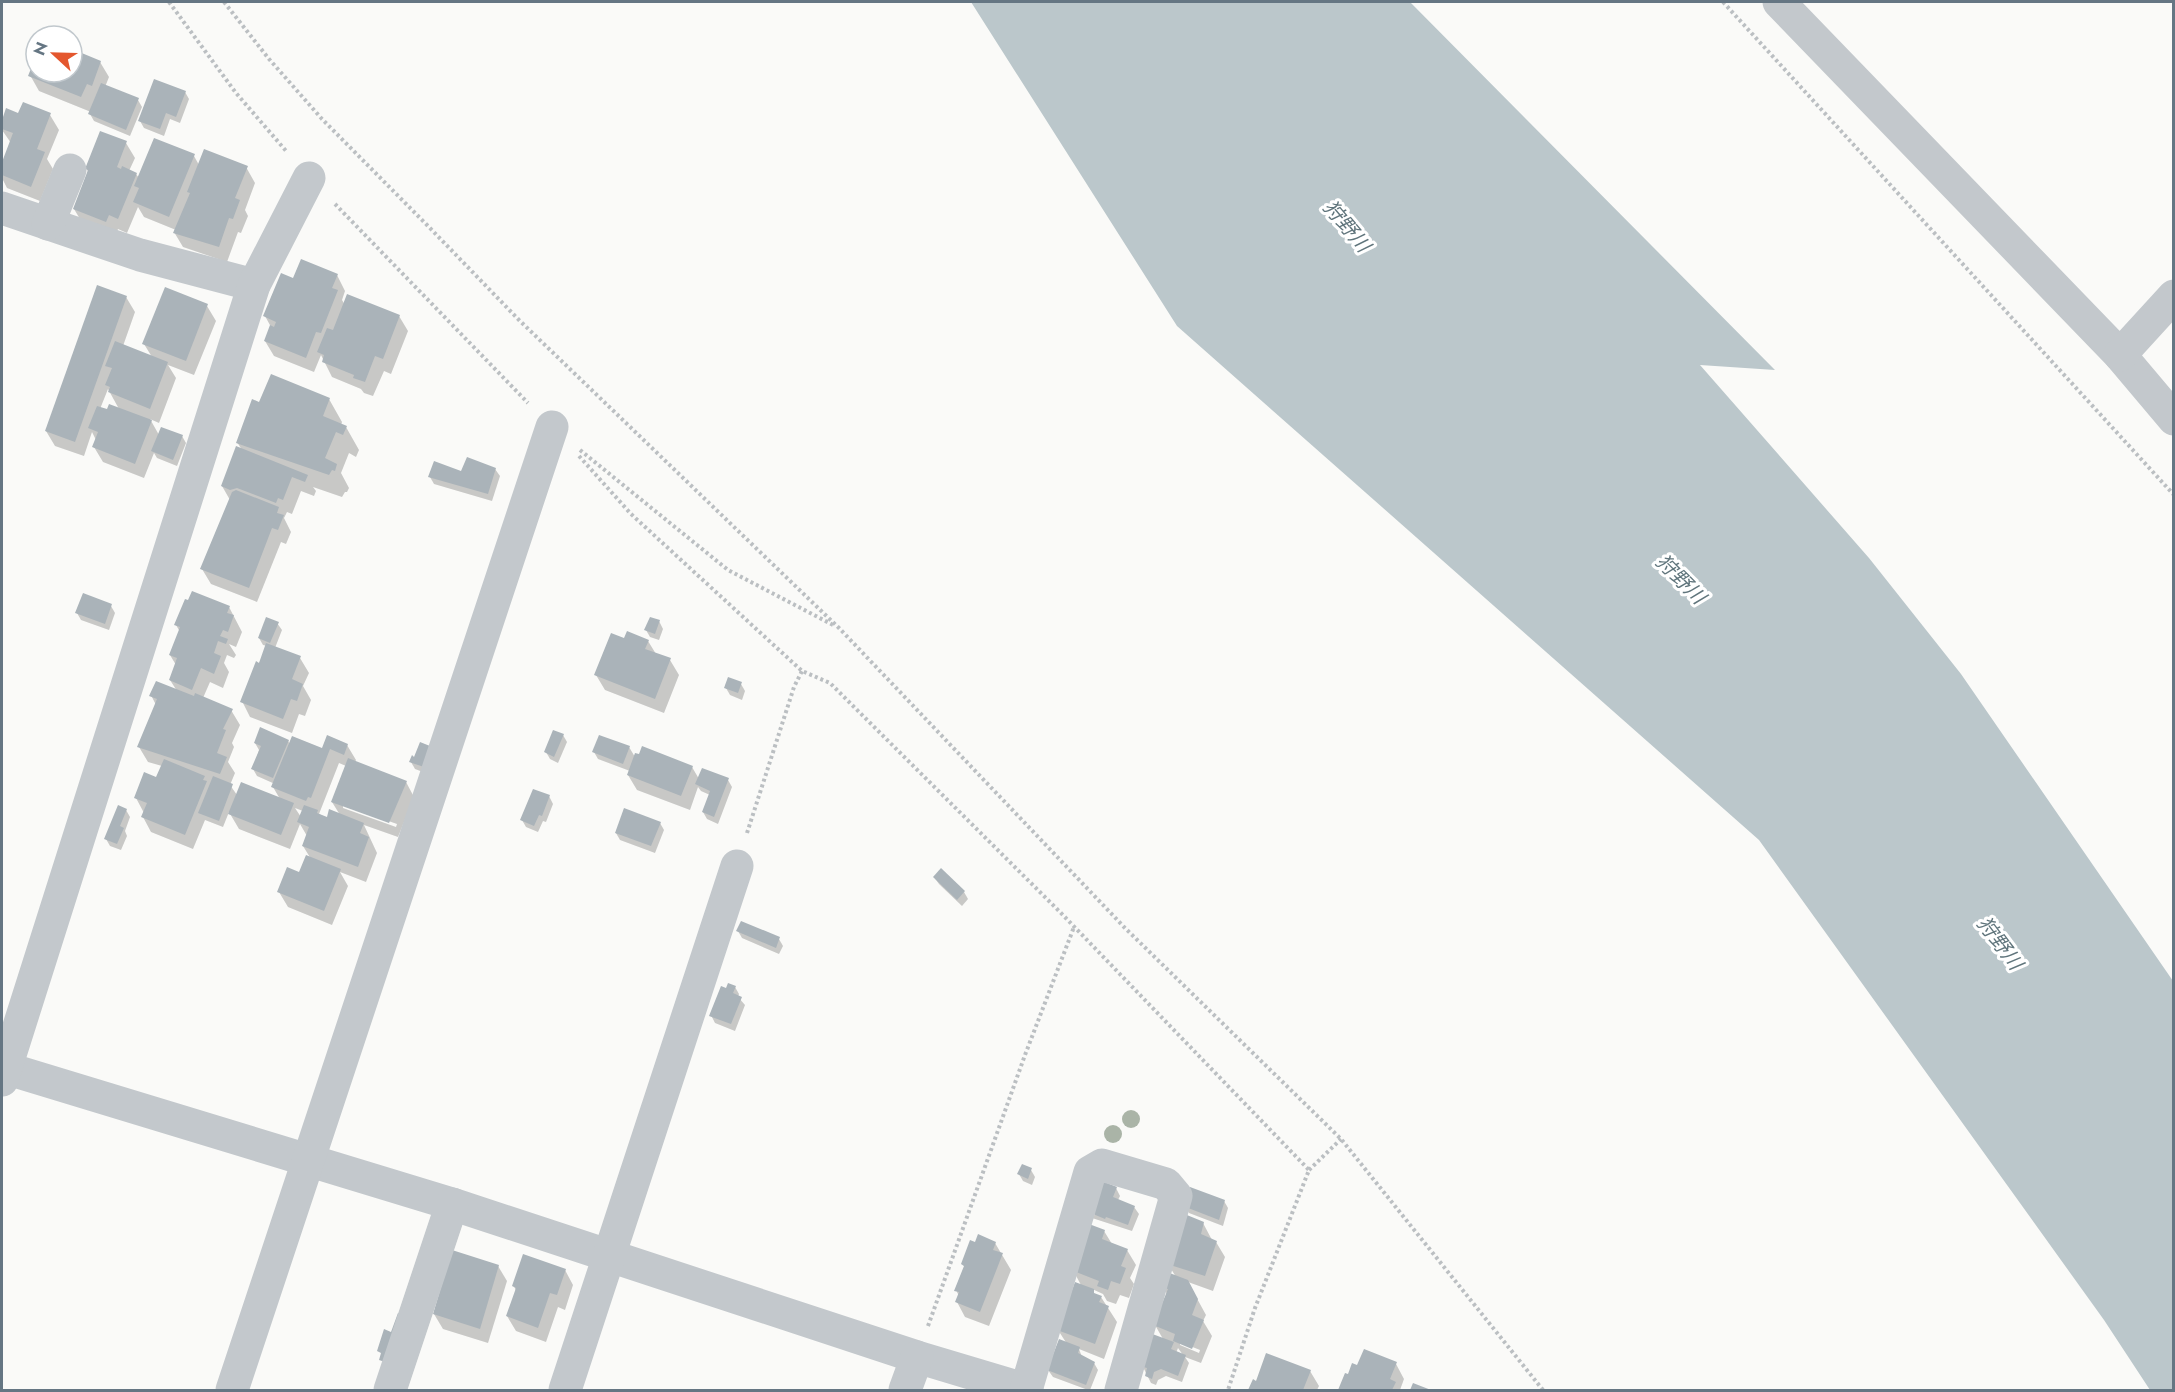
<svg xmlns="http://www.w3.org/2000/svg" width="2175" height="1392" viewBox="0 0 2175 1392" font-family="Jost,'Noto Sans JP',sans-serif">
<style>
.water{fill:#bbc7cb}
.shadow{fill:#0003;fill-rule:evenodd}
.building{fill:#aab3b9}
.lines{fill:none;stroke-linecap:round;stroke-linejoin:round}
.path{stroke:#bbbfc2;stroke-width:4;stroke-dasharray:3 3;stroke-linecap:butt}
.minor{stroke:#c3c8cc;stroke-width:33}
.tree{fill:#aab4a7}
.labels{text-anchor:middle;stroke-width:6;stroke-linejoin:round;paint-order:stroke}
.water-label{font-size:20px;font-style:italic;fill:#60757c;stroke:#fff}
</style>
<rect width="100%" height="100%" fill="#fafaf8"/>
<!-- water -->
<path class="water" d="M971,2H1410L1775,370L1700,365L1869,558L1961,674L2173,981V1390H2150L2104,1320L1759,840L1177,326Z"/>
<!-- shadow -->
<g class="shadow">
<path d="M72,51L100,62L109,77L105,87L138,100L142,107L130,136L94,121L90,114L91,112L39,91L30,75L36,60V72H72Z"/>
<path d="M185,92L189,99L180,123L170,119L164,136L144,128L140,121Z"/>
<path d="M7,110L19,115H50L59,130L47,159L53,169L40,201L7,188L2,178V166L11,143L2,130V124Z"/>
<path d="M126,143L135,158L129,171L136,174L139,178L194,156L199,165L246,167L255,183L245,210L248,216L241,233L238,232L227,262L183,247L174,232L176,230L144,217L138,207L127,233L118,229L115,237L83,224L74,209L88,172L87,169Z"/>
<path d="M337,275L345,291L342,300L345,305L399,316L408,331L391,374L384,371L373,396L364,393L361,389L332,377L321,355L314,372L274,356L265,341L271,327L265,316L294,280Z"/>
<path d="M126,297L135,312L123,346L152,357L144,344L207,306L216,321L194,375L168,365L176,378L159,423L150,419L159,435L182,436L186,443L177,466L157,458L154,453L144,478L103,462L94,447L96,440L92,432L84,456L55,446L46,431ZM108,389L119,409L108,411L100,409Z"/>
<path d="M329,399L342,422L341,425L346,427L359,450L356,457L349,453L341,473L349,488L347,492H345L342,497L313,487L316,491L314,496L301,491L292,514L287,512L284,518L291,532L286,544L281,542L257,602L211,584L202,569L230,500L222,486L242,450L237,442L260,404Z"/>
<path d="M495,469L500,476L492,501L434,484L430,477Z"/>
<path d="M111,606L115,613L109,630L81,620L77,613Z"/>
<path d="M229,607L242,632L236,647L229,644L236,655L234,658L227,655L224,663L229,672L223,688L210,682L203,698L231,710L240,725L232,743L234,747L228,762L235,773L230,785L237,795L280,799L273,787L275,784L257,776L253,769L259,750L255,743L288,741L290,744L322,750L347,745L356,760L355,762L406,782L414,797L398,837L364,825L377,853L366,882L340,872L348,886L332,925L288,907L279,892L300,874L311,859L303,846L307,836L300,824L290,849L239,829L229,812L223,827L205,820L193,849L151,832L143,817L144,813L136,798L157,779L162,766L148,762L139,747L156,705L151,695L177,691L170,680L176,665L170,655L180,632L176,625ZM339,763L346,766L332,802L340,815L328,819L319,814ZM343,805L397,824L396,827L343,808ZM295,808L303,811L301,817Z"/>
<path d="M659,621L663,629L659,640L650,637L646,630Z"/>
<path d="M277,623L282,630L275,648L300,658L309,673L303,686L311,700L305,716L299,714L292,733L250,717L242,701L267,646L263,645L259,638Z"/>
<path d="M625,640L648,641L656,654L670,660L679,675L664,713L605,690L596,675Z"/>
<path d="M741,684L745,691L742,700L730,695L726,688Z"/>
<path d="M563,735L567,742L558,763L550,759L546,752Z"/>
<path d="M629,747L635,757L692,767L699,779L728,780L732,787L718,824L707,819L703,812L710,795L701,791L698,787L690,810L637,790L628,775L630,771L598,759L594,752Z"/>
<path d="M413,757L431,775L415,769L411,762Z"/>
<path d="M549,796L553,804L546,822L543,821L538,832L526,827L522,820Z"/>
<path d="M126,810L130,817L125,831L127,836L121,850L110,846L106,839Z"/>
<path d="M660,823L664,830L655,853L620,840L616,833Z"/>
<path d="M934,877L964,892L968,899L962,906L939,884Z"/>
<path d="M738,931L779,939L783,946L779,954L742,938Z"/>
<path d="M735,987L739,994L738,997L745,1005L735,1031L715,1023L711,1015L727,990Z"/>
<path d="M1031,1170L1035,1177L1032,1185L1023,1181L1019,1174Z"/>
<path d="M1116,1188L1120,1196L1118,1200L1134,1207L1139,1214L1132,1231L1092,1218Z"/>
<path d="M1224,1201L1228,1208L1223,1226L1189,1213L1185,1206Z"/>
<path d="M1203,1223L1212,1240L1216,1242L1225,1257L1213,1291L1188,1282L1206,1315L1203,1321L1212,1336L1201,1363L1185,1357L1189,1363L1182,1382L1166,1376L1158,1380L1156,1385L1151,1383L1142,1365L1163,1339L1155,1325L1167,1294L1163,1286L1176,1277L1168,1264ZM1180,1342L1200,1350L1199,1353L1180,1345ZM1178,1348L1183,1355L1176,1353Z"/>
<path d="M1104,1231L1112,1244L1127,1250L1136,1265L1130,1278L1134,1284L1129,1298L1120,1295L1116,1304L1107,1301L1103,1294L1092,1289L1095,1295L1101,1297L1117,1322L1104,1359L1079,1349L1082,1357L1094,1363L1098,1370L1090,1390H1088L1053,1377L1048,1370L1067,1344L1058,1330L1082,1287L1073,1270Z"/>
<path d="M995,1243L1011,1270L989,1326L965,1317L957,1302L959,1296L956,1290L965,1268L963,1264Z"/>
<path d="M498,1266L507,1281L488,1343L443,1329L434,1314Z"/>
<path d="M565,1270L573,1285L565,1310L558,1307L546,1342L516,1331L507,1316L516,1291L514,1286Z"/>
<path d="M1396,1364L1404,1379L1400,1390H1339L1346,1375Z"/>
<path d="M1310,1371L1319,1386L1317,1390H1250L1253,1381L1257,1383Z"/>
</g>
<!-- building -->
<g class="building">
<path d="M72,49L101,61L92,86L87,84L81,97L28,76L36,56V72H72Z"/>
<path d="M154,79L186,91L176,117L166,113L160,129L138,121Z"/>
<path d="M101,83L139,98L126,130L88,114Z"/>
<path d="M23,102L51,113L37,149L45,152L31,187L2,175V162L13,133L2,129V120L6,108L18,113Z"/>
<path d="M100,131L127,141L117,167L121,169L122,166L137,173L118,219L109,215L106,222L73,209L88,170L85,169Z"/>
<path d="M154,138L195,154L169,217L133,202L139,188L134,186Z"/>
<path d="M204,149L248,166L235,198L240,200L233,219L229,218L219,247L173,233L190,193L187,192Z"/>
<path d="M301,259L338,274L332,288L338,290L321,333L316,332L306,358L264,341L270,325L274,327L276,322L263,316L281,273L293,278Z"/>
<path d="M97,285L127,296L75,442L45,431Z"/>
<path d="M165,287L208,304L186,361L142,344Z"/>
<path d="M347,294L400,315L383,359L375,356L365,382L353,378L354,375L322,362L324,355L317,352L327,328L333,330Z"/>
<path d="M115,341L168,362L150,409L108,392L110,387L105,385L112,368L105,366Z"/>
<path d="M271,374L330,398L323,416L347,426L343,435L336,432L325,458L337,464L335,471L332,470L329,475L236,443L252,399L259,402Z"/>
<path d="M109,404L152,420L135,464L92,447L98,432L88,428L97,406L107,409Z"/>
<path d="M161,427L183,435L173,460L151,451Z"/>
<path d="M236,446L308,475L305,482L292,477L283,500L278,498L276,503L237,488L230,490L221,486Z"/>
<path d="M467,457L496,468L488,494L428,477L434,461L461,471Z"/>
<path d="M236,490L279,507L277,513L284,515L278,530L272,528L249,588L200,569L232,492Z"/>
<path d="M192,591L230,606L227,613L234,615L228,632L223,630L220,636L228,639L226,644L218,641L214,653L221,656L214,674L201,668L192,690L169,680L177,658L169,655L180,627L174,625L185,599L188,600Z"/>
<path d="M83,593L112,604L105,624L75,613Z"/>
<path d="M266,617L279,622L270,643L258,638Z"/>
<path d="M650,617L660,620L655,634L644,630Z"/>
<path d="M627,631L649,640L645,649L671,658L655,699L594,675L611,633L624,638Z"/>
<path d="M266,643L301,656L292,679L303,684L297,701L291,699L283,719L240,702L256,661L259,663Z"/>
<path d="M728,677L742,682L738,693L724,688Z"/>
<path d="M156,681L194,696L195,693L233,709L223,729L226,730L217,753L227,757L220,774L137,747L157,699L149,696Z"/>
<path d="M260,727L289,740L273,778L251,769L261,746L254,743Z"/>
<path d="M553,730L564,734L554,757L544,752Z"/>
<path d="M327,735L348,744L344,755L330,749L311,798L308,797L306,801L271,787L292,736L322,748Z"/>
<path d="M599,735L630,746L623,764L592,752Z"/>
<path d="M420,742L435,748L427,768L409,762L412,755L414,757Z"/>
<path d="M642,746L693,766L681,796L627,775L635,753L639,754Z"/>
<path d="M348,758L407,781L389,823L331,802Z"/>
<path d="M164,759L205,776L203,780L207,781L185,835L141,817L147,803L134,798L144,772L156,777Z"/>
<path d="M702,768L729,778L714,817L702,812L710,791L695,784Z"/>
<path d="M213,776L233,784L219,821L198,813Z"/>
<path d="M241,782L294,803L281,835L228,814Z"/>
<path d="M533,789L550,795L542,816L539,815L534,826L520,820Z"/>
<path d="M118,805L127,809L120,826L124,828L117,844L104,839Z"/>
<path d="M304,805L318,810L317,813L327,817L329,809L364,823L360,833L369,837L358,867L302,846L309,827L297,822Z"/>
<path d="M624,808L661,822L651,846L615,833Z"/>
<path d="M306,855L341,869L324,911L277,892L287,867L299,872Z"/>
<path d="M941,868L965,891L957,900L933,877Z"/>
<path d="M741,921L780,937L776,948L736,931Z"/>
<path d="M728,983L736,986L733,993L742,997L731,1024L709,1016L721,986L726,988Z"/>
<path d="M1022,1164L1032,1168L1028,1179L1017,1174Z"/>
<path d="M1102,1181L1117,1187L1113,1197L1135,1206L1128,1225L1106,1217L1105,1219L1086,1211Z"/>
<path d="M1190,1187L1225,1200L1219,1220L1183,1206Z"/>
<path d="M1182,1213L1204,1222L1201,1234L1217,1241L1205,1276L1167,1264Z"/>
<path d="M1089,1224L1105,1230L1102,1239L1128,1249L1121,1266L1126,1268L1120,1284L1111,1281L1108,1290L1097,1286L1099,1281L1071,1270Z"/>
<path d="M978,1234L996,1242L993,1250L1003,1253L980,1312L955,1302L959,1292L954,1291L964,1266L961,1264L970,1240L975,1242Z"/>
<path d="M452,1250L499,1265L480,1329L433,1314Z"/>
<path d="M523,1254L566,1269L557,1295L550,1293L538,1328L506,1316L516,1288L512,1286Z"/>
<path d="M1167,1272L1188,1280L1198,1299L1192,1315L1204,1320L1192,1349L1173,1341L1175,1334L1153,1325L1168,1289L1161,1287Z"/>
<path d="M1075,1282L1094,1289V1293L1102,1296L1099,1302L1109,1306L1095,1344L1057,1330Z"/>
<path d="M398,1313L407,1316L391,1364L379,1360L381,1353L377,1351L384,1329L391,1332Z"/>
<path d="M1147,1332L1174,1342L1171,1349L1186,1355L1178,1376L1161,1369L1154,1372L1152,1379L1145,1376L1147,1368L1140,1366Z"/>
<path d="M1059,1339L1080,1347L1078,1353L1095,1362L1086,1385L1047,1370Z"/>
<path d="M1364,1349L1397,1362L1390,1379L1396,1382L1392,1390H1338L1345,1373L1348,1374L1352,1363L1357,1365Z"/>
<path d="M1266,1353L1311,1370L1303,1390H1248L1253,1379L1256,1381Z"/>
<path d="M1413,1383L1431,1390H1410Z"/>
</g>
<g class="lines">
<!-- path -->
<g class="path">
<path d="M169,2L236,93L287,152"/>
<path d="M224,2L269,59L322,119L427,225L519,320L839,628L1125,928L1341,1139L1543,1390"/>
<path d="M1723,2L2174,495"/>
<path d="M335,204L528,403"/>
<path d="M580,450L728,570L835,626"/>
<path d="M579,456L631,514L802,671L830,683L1060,912L1309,1170L1255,1308L1228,1390"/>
<path d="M747,833L794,687L802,671"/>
<path d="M1309,1170L1341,1139"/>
<path d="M928,1326L1025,1055L1074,927"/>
</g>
<!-- minor -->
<g class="minor">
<path d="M1779,2L2120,355L2174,419"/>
<path d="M2,208L140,255L254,285"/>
<path d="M48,224L70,170"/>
<path d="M2120,355L2174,296"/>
<path d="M2,1067L452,1204L917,1357L1027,1390"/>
<path d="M2,1080L254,285L309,178"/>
<path d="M232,1390L552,427"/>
<path d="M390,1390L452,1204"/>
<path d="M565,1390L737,866"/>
<path d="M905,1390L917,1357"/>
<path d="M1026,1390L1090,1172L1102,1165L1166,1184L1176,1196L1121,1390"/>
</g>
</g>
<!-- trees -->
<g class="tree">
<circle cx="1131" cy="1119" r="9"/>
<circle cx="1113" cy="1134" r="9"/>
</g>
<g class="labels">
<!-- water labels -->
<g class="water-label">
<text transform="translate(1347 226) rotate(50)" y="7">狩野川</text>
<text transform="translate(1681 579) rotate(45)" y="7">狩野川</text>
<text transform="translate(2000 943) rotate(53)" y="7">狩野川</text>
</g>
</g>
<!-- border -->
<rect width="2175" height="1392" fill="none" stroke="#657683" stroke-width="6"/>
<!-- north arrow -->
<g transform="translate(54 54) rotate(292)"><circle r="28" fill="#ffffff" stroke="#c1c8cd" stroke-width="1.5"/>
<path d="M0-4.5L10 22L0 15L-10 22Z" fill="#e4572e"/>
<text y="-9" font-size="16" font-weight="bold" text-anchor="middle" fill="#657683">N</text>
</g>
</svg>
